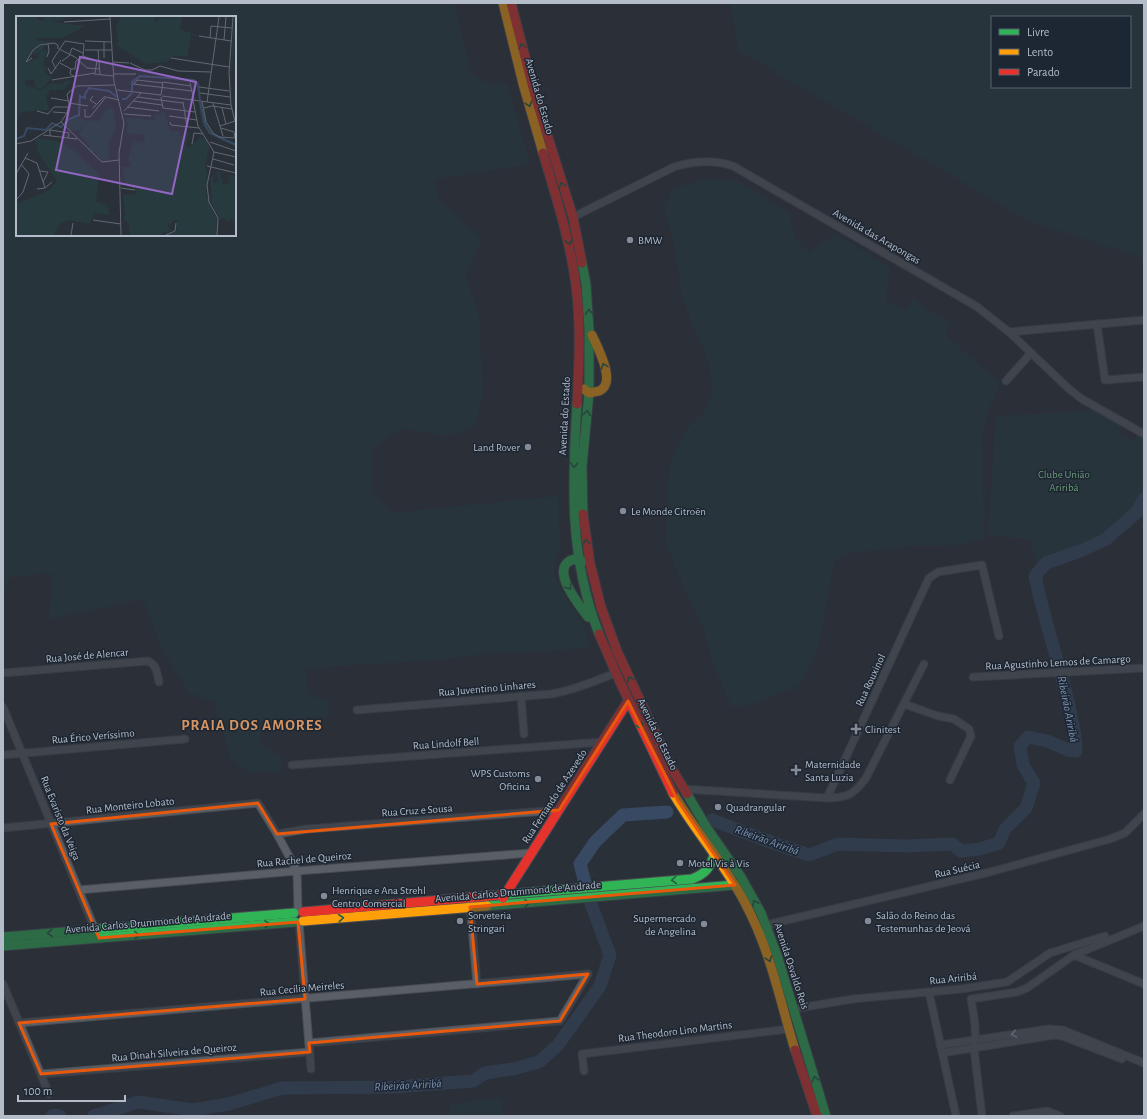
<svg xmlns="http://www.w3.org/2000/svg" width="1147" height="1119" viewBox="0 0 1147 1119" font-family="'Alegreya Sans',sans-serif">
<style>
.green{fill:#273a3e;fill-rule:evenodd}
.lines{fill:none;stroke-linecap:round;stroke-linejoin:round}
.river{stroke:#384963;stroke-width:13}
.street-casing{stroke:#484c53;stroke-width:9}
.fast-casing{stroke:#484c53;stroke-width:11}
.slow-casing{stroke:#484c53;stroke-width:11}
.jam-casing{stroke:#484c53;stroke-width:11}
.street{stroke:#5a5e66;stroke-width:7}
.fast{stroke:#30b455;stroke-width:9}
.slow{stroke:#ff9f0a;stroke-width:9}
.jam{stroke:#e5322d;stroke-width:9}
.oneway{stroke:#255f41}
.oneway2{stroke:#a2a9b5}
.marked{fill:none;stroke:#e8590c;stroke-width:3;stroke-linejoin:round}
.poi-dot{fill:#848b96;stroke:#1d2633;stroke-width:1.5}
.labels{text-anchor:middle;stroke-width:3;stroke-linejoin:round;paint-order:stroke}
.street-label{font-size:11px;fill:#b4bcc9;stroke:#1d2633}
.poi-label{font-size:11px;fill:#b4bcc9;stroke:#1d2633;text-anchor:start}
.park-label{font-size:11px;fill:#6b9a76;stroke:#1d2633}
.water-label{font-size:12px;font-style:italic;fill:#7c92b1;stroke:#1d2633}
.district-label{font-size:15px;font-weight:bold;letter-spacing:1px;fill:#d59563;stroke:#1d2633}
.inset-river{fill:none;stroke:#384963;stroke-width:2}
.inset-road{fill:none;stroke:#616872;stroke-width:1}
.view{fill:#9266c3;fill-opacity:0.15;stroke:#9266c3;stroke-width:2}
.inset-edge{fill:none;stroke:#b4bcc9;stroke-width:2}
</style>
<rect width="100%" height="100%" fill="#2a3038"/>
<!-- green -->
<g class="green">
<path d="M3,3H454L470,72L487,83L507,84L530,164L435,179L439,201L482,239L465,277L479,315L483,393L475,426L448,435L401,429L372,448V492L391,513L558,496L560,548L554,561V575L571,606L576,610L591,647L536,652L490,653L435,660L306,668L307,694L327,701L329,717L277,719L261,733L259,743L282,757L281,771L250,772L230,758L215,703L188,691L162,649L143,599L49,619L53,573L10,577L3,596ZM17,17H235V235H17Z"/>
<path d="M731,3H1144V258L1029,221L738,50ZM992,17H1130V87H992Z"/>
<path d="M708,179L738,181L789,213L795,238L809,252L835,234L889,267L886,300L904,311L912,299L950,324L946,335L1000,384L988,410L982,434L984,537L962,545L908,546L845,554L834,562L817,653L799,685L756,703L732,707L715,668L702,625L666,546L668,483L671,459L687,429L704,411L712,394L710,366L683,300L674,243L664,207L674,188Z"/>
<path d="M1094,411L1122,426L1118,435L1134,441L1137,434L1144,438V491L1133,510L1104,536L1082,548L1038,565L1030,540L988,534L996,416Z"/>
<path d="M501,1098L503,1116H451L450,1104Z"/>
</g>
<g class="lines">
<!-- river -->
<g class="river">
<path d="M712,820L776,844L809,855L838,844L906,846L952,844L961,851L980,849L999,843L1005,829L1026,808L1034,783L1023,765L1020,746L1028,737L1047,741L1068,750L1076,751C1076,735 1072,721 1069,706C1059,662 1044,620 1035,576L1046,563L1083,550L1106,539L1136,513L1144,499"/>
<path d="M585,883L580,864L595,842L623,815L667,812"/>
<path d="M52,1116L55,1115L60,1116"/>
<path d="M94,1116L138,1102L193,1110L229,1104L282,1088L394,1087L473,1081L485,1073L513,1069L539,1062L558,1045L600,986L610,955L591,904"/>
</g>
<defs>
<g id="street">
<path d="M573,217L674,167C694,161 713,159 733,166L976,306L1009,332L1068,388L1082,399L1144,434"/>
<path d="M1097,324L1105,380L1144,377"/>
<path d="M1009,332L1144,320"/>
<path d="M1006,381L1031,353"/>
<path d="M3,673L148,661C157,665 157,673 159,682"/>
<path d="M973,677L1144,668"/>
<path d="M521,696L524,734"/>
<path d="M904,704L938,716L954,719L969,729L971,736L950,780"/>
<path d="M3,707L96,932"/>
<path d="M357,710L551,694C574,690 594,682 615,673"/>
<path d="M3,755L185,739"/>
<path d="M292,765L602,742"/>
<path d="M683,789L827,798L929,578L938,572L982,565L999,636"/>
<path d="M827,798C848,798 854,794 866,778L924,664"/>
<path d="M3,828L258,803L277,834L297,871L298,911"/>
<path d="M277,834L307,829L559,810"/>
<path d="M79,890L297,871L531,853"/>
<path d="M470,904L477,984"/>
<path d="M299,923L311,1069"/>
<path d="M766,925L990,872L1110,839L1125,833L1144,814"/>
<path d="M1074,955L1144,984"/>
<path d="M3,984L49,1094"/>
<path d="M929,992L956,1116"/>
<path d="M793,1009L853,999L961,989L1007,982L1050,953L1105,936"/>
<path d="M19,1023L588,974"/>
<path d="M309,1043L560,1021L588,974"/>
<path d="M940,1045L1049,1029L1063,1030L1144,1063"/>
<path d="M942,1053L1055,1035L1062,1036L1122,1059"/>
<path d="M584,1071L582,1054L789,1029"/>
<path d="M41,1074L310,1052"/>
<path d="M982,1116L974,1049C977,1031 974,1016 971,999L1017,992L1027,988L1074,955L1144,926"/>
<path d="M1013,1116L1047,1111L1060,1116"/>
</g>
<g id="fast">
<path d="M582,263L586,284L589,329V393L582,467L583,514"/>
<path d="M577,404C572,485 569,557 599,634"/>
<path d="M583,561C578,559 573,558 568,562C553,574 580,606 588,617"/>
<path d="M687,794L707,828L741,877L761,913L777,955L826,1116"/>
<path d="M500,895L692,879C705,874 710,868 714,855"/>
<path d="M487,906L735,885"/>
<path d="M3,937L294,913"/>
<path d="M3,946L295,922"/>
</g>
<g id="slow">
<path d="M503,3L523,84L543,153"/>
<path d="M584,389L589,393C593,392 598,392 601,390C616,381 597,346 592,335"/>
<path d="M673,793C695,831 725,864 745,903C770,949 780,1001 795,1050"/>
<path d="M303,921L487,906"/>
</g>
<g id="jam">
<path d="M511,3L536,99L573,217L582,263"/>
<path d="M543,153C556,197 570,240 576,286C581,325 579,365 577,404"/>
<path d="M583,514L590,563L601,607L617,651L672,769L687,794"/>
<path d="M599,634L620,682L673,793"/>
<path d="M503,898L628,701"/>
<path d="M303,912L500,895"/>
<path d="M795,1050L817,1116"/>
</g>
</defs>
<!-- street casing -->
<use href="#street" class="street-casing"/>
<!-- fast casing -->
<use href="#fast" class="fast-casing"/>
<!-- slow casing -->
<use href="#slow" class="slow-casing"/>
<!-- jam casing -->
<use href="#jam" class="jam-casing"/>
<!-- street -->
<use href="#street" class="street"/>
<!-- fast -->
<use href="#fast" class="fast"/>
<!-- slow -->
<use href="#slow" class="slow"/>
<!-- jam -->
<use href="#jam" class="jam"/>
</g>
<!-- one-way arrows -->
<defs><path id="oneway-chevron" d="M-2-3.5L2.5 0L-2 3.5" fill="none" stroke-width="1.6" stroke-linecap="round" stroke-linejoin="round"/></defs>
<g class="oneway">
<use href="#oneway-chevron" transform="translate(522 46) rotate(-104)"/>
<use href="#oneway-chevron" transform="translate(529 104) rotate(73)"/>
<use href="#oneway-chevron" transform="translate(562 185) rotate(-107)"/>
<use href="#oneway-chevron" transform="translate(569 242) rotate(78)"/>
<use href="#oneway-chevron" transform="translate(589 312) rotate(-93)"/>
<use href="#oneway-chevron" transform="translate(604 366) rotate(-110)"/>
<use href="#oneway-chevron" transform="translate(587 413) rotate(-83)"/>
<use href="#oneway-chevron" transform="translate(574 465) rotate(93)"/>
<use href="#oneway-chevron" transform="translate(586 542) rotate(-99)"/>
<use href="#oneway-chevron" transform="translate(569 587) rotate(58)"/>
<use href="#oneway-chevron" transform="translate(630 679) rotate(-115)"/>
<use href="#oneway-chevron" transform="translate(640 726) rotate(65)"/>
<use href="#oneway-chevron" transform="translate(674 880) rotate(175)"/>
<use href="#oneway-chevron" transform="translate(527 903) rotate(-5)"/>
<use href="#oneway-chevron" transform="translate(755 903) rotate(-117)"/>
<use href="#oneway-chevron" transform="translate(341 918) rotate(-5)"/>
<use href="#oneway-chevron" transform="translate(267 924) rotate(-5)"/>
<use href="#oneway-chevron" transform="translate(50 933) rotate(175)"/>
<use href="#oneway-chevron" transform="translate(137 935) rotate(-5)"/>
<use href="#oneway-chevron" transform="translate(769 959) rotate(72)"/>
<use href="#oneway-chevron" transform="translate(815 1079) rotate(-106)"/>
</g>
<use class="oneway2" href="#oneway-chevron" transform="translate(1014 1034) rotate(171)"/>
<!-- marked area -->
<path d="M0 0H1147V1119H0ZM628,701L678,801L735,885L470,907L477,984L588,974L560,1021L309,1043L310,1052L41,1074L19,1023L305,999L298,922L99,938L51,824L258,803L277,834L559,810Z" fill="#2a3038" fill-opacity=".55" fill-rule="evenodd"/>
<path class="marked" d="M628,701L678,801L735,885L470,907L477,984L588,974L560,1021L309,1043L310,1052L41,1074L19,1023L305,999L298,922L99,938L51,824L258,803L277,834L559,810Z"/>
<!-- markers -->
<g class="poi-dot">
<circle cx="630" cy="240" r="4"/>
<circle cx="528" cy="447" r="4"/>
<circle cx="623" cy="511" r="4"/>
<path d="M854 723h4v4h4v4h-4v4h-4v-4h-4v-4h4z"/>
<path d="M794 764h4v4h4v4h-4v4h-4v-4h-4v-4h4z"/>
<circle cx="538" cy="779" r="4"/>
<circle cx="718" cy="807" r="4"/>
<circle cx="680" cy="863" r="4"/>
<circle cx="324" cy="896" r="4"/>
<circle cx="460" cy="921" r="4"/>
<circle cx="868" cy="921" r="4"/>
<circle cx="704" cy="924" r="4"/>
</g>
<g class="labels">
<!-- street labels -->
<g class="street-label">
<text transform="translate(540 96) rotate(74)" y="4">Avenida do Estado</text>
<text transform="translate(877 236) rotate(30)" y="4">Avenida das Arapongas</text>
<text transform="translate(564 416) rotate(-87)" y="4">Avenida do Estado</text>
<text transform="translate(87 655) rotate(-5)" y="4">Rua José de Alencar</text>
<text transform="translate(1058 662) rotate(-3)" y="4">Rua Agustinho Lemos de Camargo</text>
<text transform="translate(870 680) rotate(-65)" y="4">Rua Rouxinol</text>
<text transform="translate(487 688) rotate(-5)" y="4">Rua Juventino Linhares</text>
<text transform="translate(658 734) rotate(64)" y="4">Avenida do Estado</text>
<text transform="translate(93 736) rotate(-5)" y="4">Rua Érico Veríssimo</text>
<text transform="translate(446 743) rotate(-4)" y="4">Rua Lindolf Bell</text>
<text transform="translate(554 796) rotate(-57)" y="4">Rua Fernando de Azevedo</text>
<text transform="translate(130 805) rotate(-6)" y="4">Rua Monteiro Lobato</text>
<text transform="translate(417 810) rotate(-4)" y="4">Rua Cruz e Sousa</text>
<text transform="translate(61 818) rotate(68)" y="4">Rua Evaristo da Veiga</text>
<text transform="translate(304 859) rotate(-5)" y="4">Rua Rachel de Queiroz</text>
<text transform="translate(957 869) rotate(-13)" y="4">Rua Suécia</text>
<text transform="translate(518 891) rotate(-5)" y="4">Avenida Carlos Drummond de Andrade</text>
<text transform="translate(148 922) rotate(-5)" y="4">Avenida Carlos Drummond de Andrade</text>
<text transform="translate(792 966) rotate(72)" y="4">Avenida Osvaldo Reis</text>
<text transform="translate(953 978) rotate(-6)" y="4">Rua Ariribá</text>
<text transform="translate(302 988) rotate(-5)" y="4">Rua Cecília Meireles</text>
<text transform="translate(675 1031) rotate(-7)" y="4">Rua Theodoro Lino Martins</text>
<text transform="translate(174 1052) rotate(-5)" y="4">Rua Dinah Silveira de Queiroz</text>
</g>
<!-- poi labels -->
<g class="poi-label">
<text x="638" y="244">BMW</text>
<text x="520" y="451" text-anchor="end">Land Rover</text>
<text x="631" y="515">Le Monde Citroën</text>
<text x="865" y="733">Clinitest</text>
<text x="805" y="768">Maternidade<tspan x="805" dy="13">Santa Luzia</tspan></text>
<text x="530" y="777" text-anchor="end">WPS Customs<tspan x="530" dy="13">Oficina</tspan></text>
<text x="726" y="811">Quadrangular</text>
<text x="688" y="867">Motel Vis à Vis</text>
<text x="332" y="894">Henrique e Ana Strehl<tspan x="332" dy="13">Centro Comercial</tspan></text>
<text x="468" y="919">Sorveteria<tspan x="468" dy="13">Stringari</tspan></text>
<text x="876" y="919">Salão do Reino das<tspan x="876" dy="13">Testemunhas de Jeová</tspan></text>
<text x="696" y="922" text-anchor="end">Supermercado<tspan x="696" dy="13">de Angelina</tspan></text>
</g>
<!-- park labels -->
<g class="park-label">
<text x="1064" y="478">Clube União<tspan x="1064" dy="13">Ariribá</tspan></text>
</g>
<!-- water labels -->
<g class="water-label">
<text transform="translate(1068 709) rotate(79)" y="4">Ribeirão Ariribá</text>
<text transform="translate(767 840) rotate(20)" y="4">Ribeirão Ariribá</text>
<text transform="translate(408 1085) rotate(-3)" y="4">Ribeirão Ariribá</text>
</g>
<!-- district labels -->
<g class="district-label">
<text x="252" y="730">PRAIA DOS AMORES</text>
</g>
</g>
<!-- overview -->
<g transform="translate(16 16)">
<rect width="220" height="220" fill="#2a3038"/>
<path d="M0,1H21L22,4L30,5L27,1H36L35,4L37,1H51L46,4L36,6L69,10L46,22H21L20,24L43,27L25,28L17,33L9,47L22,42L24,36L17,39V36L23,30L30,29L26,34L32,35L27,49L31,52L28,55L36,62L25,73L16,70H20L18,63L9,65V69L25,74L36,67L48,69L46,67L51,64L57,65L47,74H34L30,81L33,94L6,96L2,99L3,104L0,103ZM105,1H139L138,4L141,6L145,2L165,1L166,6L163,13L184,20L175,19L171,41L159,39L150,46L129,48L101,29L100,26H103L100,11ZM218,1H220V6L215,66L219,103L214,66ZM182,86H186L188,100L196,117L220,127V131L193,118L186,107ZM97,92L100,109L98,118L93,124V143L88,145L81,140L80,136L77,137L72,133L73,129L63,118L66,114L68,105L64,115L54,114L48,108L56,101L63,100L68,104L83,105L90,93ZM144,95L149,97L154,115H164L163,120H167L170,116H174L170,130L173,131L185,121L190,124L193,132L189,152L191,156L190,179L200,203V219H152L160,216L161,203L151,210L157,215L147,216L144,219H114L112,206L108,204V200L111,198H109L107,179L119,178L120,173L110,170L106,151H116L112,144L116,129L117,125L128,126L129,121L127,119L110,117L112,109L110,101L139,105L138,99H145ZM19,122L42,125L57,134L83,158L80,186L91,189L94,199L78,197L74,208L53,204L44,208L38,219H0V188L32,175L41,165L22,136ZM200,154L204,156L207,168L213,167V158L220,161V201L217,206L215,202L214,206L207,202L204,203L196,188L194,163L198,158L197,167L202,166Z" fill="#273a3e"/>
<path class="inset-river" d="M116,75V66L124,60L178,64L182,68L184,84M106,83H110L116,77M184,86L189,109L194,117L220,129M0,123L8,120L11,112L30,114L36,107L45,111L53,103L63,99L64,80L69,82V78L73,72L93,75L101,81"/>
<path class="inset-road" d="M94,1L98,66L108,107L103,137L105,219M48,6L94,3M183,20L215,25M194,22L195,10L216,12M208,24L210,1M69,25L96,26M88,26V42M43,33L59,41L71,52L84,53M69,34H96M82,34L84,59M67,40L81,45M31,41L33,35L32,28M16,42L10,46L17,34L24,29L38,27L42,29V33M155,42L213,51M46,45L53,40L56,32L67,37M97,46L113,47M44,47L55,53L54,58L59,61M114,47L129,54H136L144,50L162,55L195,56M32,52L35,58L45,44M40,53L36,45L49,25L68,28L67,40M55,53H59L60,45L67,40M78,58L97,60M98,58H120M36,64L79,57L81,45M147,66L175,70M174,67L178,84M117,68L176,75M118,68L121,64L147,67M183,71L213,75M101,74L145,79M184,77L214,81M145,79L147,66M77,80L74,84L80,88M146,80L215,89L213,57L217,1M121,81L167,87M145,81L147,92L179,96M35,82L53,85M177,84L182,110L198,136L191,169L193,186L202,202L201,219M117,85L146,89M186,85L190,106L197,117L203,121L220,122M167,86L171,111M191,86L203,1M53,87L72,90M197,87L207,120M111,91L143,95M77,92L89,80M188,92L196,90L216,93M206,92L210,108M69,93V101H74L90,81L103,84M21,95L32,98L38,91H53M108,95L125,77M37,96L51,97M108,98L135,100M153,100L181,104M45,106L51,97L53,87L51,79L53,76L61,70L98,69M154,106L155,109L183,112M204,110L219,105L215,89M205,112L218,116L219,122M27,119L61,123M34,120V114L53,117L52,122M194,126L220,135M0,128L15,125L45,106L86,146L103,144M176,128L178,117L187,118M198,136L220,141M9,142L21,147L29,172M197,143L218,149M191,150L220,157M24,155L32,156L27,166M0,158L12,137M105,172L119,174M21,173L29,172L36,166M0,184L7,176L13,158L5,148M77,204L105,208M55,219L57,207M150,219L159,215L160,207"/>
<path class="view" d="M64,41L180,66L156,178L40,154Z"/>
<rect width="220" height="220" class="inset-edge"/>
</g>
<!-- border -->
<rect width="1147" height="1119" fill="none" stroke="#b4bcc9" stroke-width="8"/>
<!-- legend -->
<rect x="991" y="16" width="140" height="72" fill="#1d2633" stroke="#59626f"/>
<rect x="999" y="29" width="20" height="6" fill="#30b455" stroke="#59626f"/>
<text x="1027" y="36" font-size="12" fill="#b4bcc9">Livre</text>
<rect x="999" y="49" width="20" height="6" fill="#ff9f0a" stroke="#59626f"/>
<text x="1027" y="56" font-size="12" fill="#b4bcc9">Lento</text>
<rect x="999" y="69" width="20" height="6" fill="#e5322d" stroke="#59626f"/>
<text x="1027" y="76" font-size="12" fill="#b4bcc9">Parado</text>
<!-- scale -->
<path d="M18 1095v6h107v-6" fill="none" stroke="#b4bcc9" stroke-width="2"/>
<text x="24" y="1095" font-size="12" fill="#b4bcc9" stroke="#1d2633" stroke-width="3" paint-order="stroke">100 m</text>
</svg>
